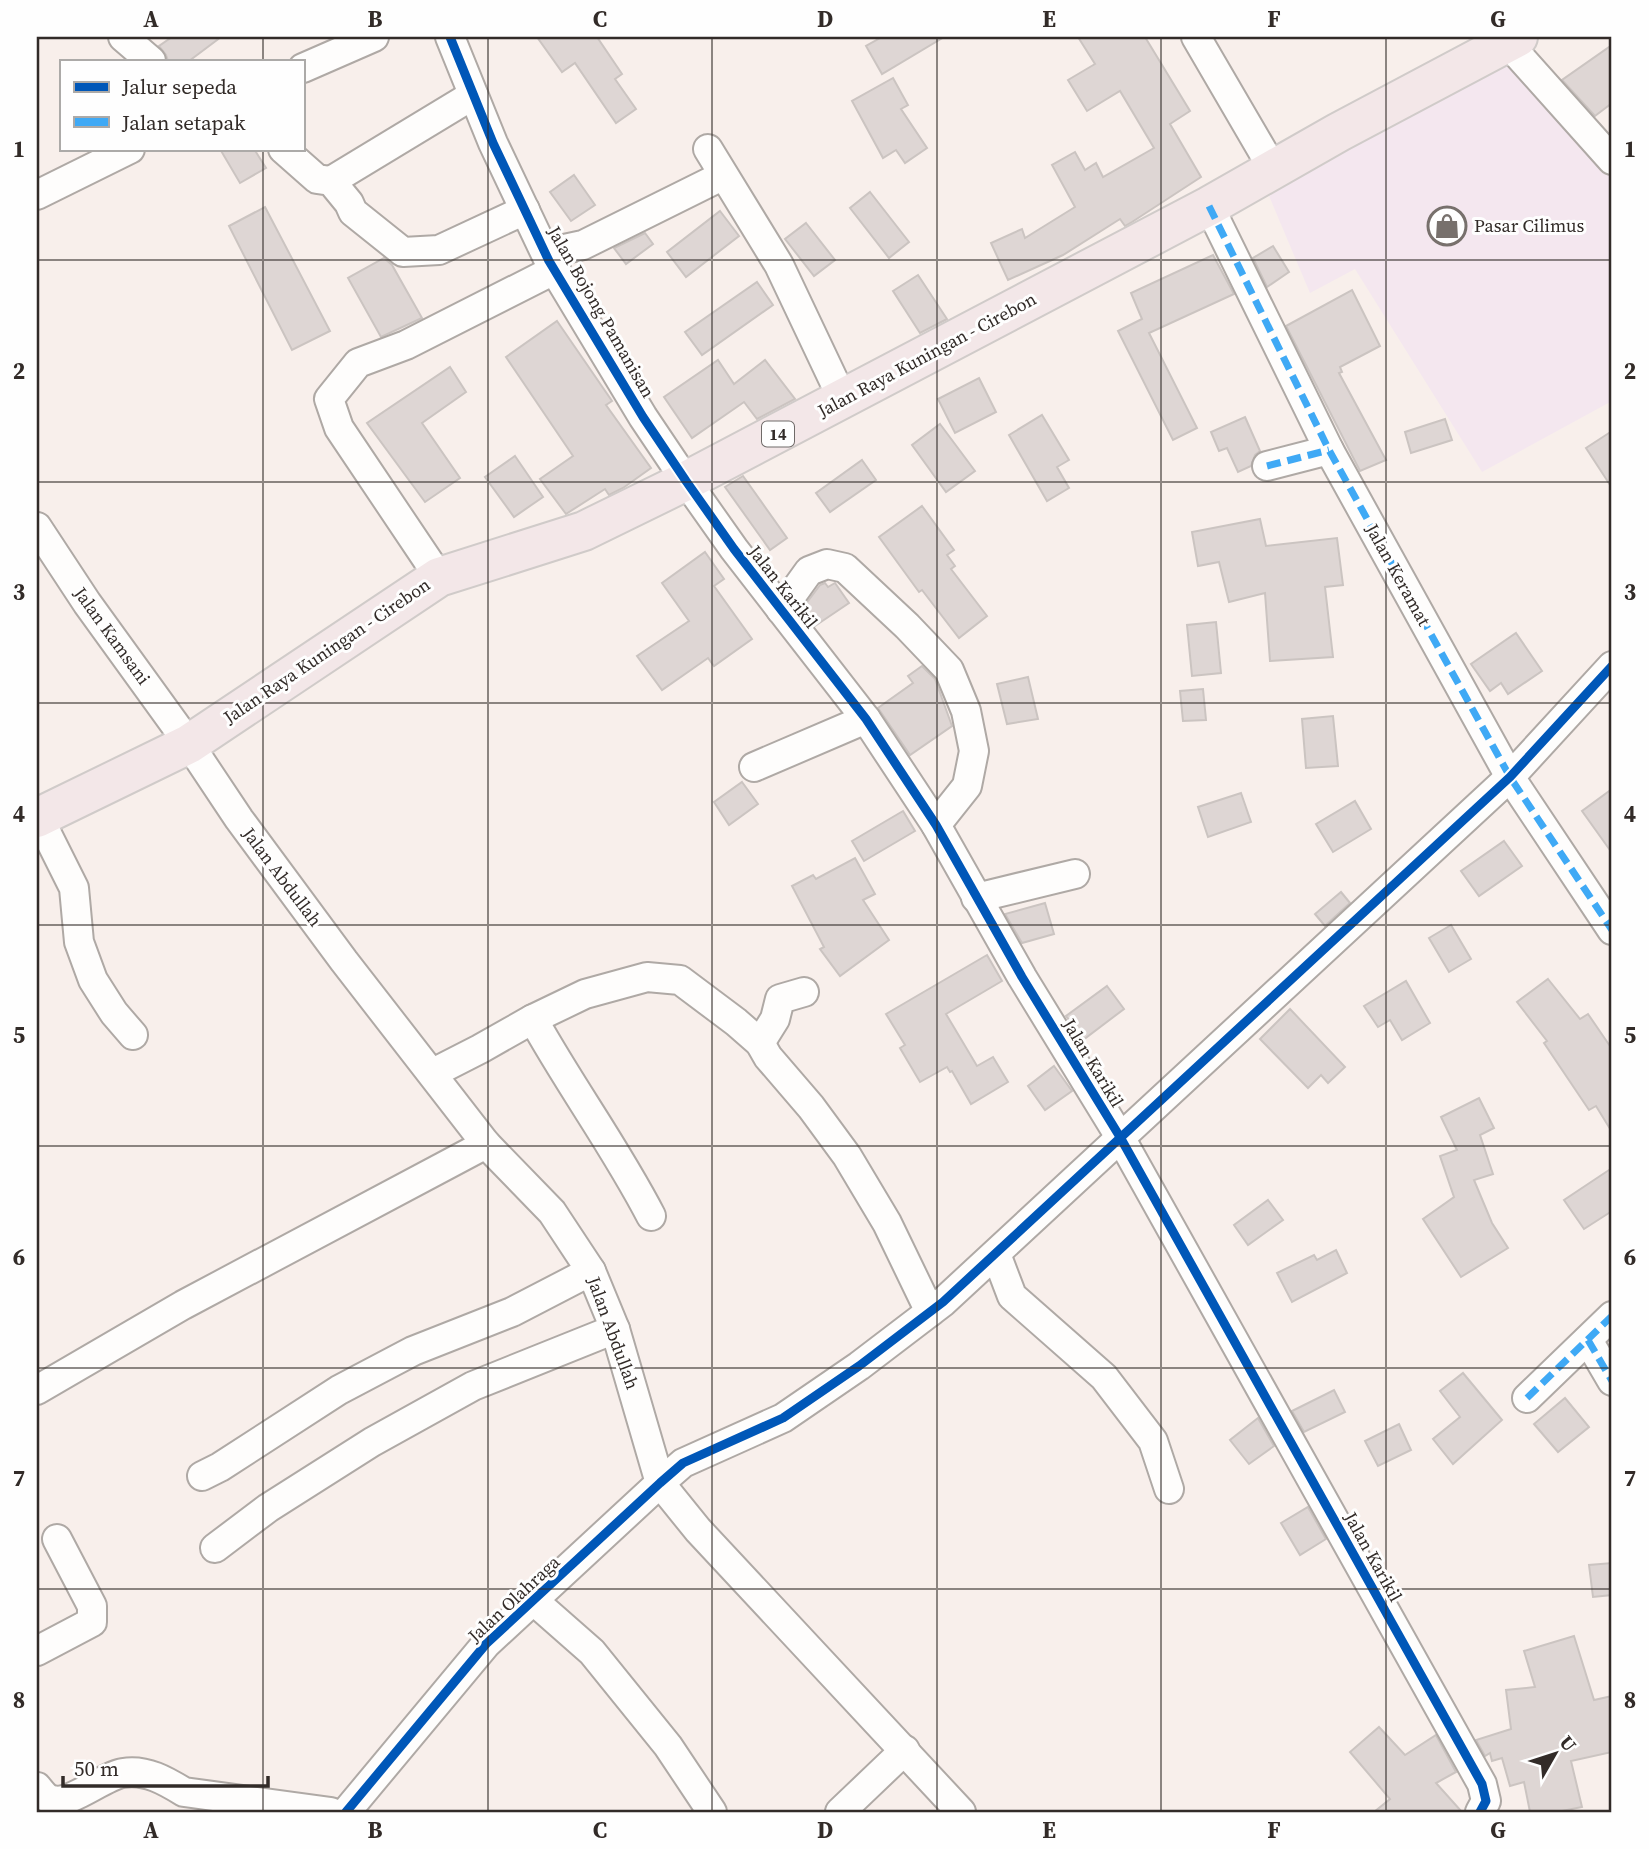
<svg xmlns="http://www.w3.org/2000/svg" width="1649" height="1849" viewBox="0 0 1649 1849" font-family="'Source Serif 4',serif">
<style>
.commercial{fill:#f4e7ef}
.building{fill:#ded6d4;stroke:#cbc4c1;stroke-width:2}
.lines{fill:none;stroke-linecap:round;stroke-linejoin:round}
.street-casing{stroke:#afa9a5;stroke-width:32}
.highway-casing{stroke:#d0cbc9;stroke-width:42}
.street{stroke:#fefdfc;stroke-width:28}
.highway{stroke:#f3e7e8;stroke-width:38}
.quiet{stroke:#3fa9f5;stroke-width:7;stroke-dasharray:14 7;stroke-linecap:butt}
.cycleway-casing{stroke:#fefefe;stroke-width:13}
.cycleway{stroke:#0057b8;stroke-width:9}
.grid{fill:none;stroke:#322b28;stroke-width:2;stroke-opacity:0.55}
.labels{text-anchor:middle;stroke-width:6;stroke-linejoin:round;paint-order:stroke}
.shield{fill:#fefefe;stroke:#6f6a68;stroke-width:2}
.shield-label{font-size:16px;font-weight:bold;fill:#322b28}
.poi-label{font-size:18px;fill:#322b28;stroke:#fefefe;text-anchor:start}
.street-label{font-size:18px;fill:#322b28;stroke:#fefefe}
.neatline{fill:none;stroke:#322b28;stroke-width:2.5}
.grid-label{font-size:23px;text-anchor:middle;font-weight:bold;fill:#322b28}
</style>
<rect width="100%" height="100%" fill="#f8efeb"/>
<!-- commercial -->
<path class="commercial" d="M1517,56L1612,164V401L1482,472L1355,269L1310,293L1264,184Z"/>
<!-- building -->
<g class="building">
<path d="M172,37H221L189,61H168L166,55L159,46Z"/>
<path d="M537,37H597L622,74L615,79L636,109L616,123L575,63L562,72Z"/>
<path d="M882,37H944L882,74L866,46Z"/>
<path d="M1078,37H1145L1190,111L1170,124L1201,177L1132,222L1125,226L1120,219L1063,255L1008,280L991,243L1022,229L1025,238L1075,207L1052,165L1075,152L1085,170L1096,163L1103,177L1154,148L1120,91L1087,111L1068,80L1095,64Z"/>
<path d="M1612,45V103L1595,116L1562,80Z"/>
<path d="M893,78L908,105L901,109L927,148L905,163L896,150L883,158L852,101Z"/>
<path d="M220,149H254L266,168L240,183Z"/>
<path d="M574,175L595,205L571,221L550,192Z"/>
<path d="M870,192L909,242L889,258L850,208Z"/>
<path d="M265,207L330,331L292,350L229,226Z"/>
<path d="M720,211L739,236L686,277L667,252Z"/>
<path d="M806,223L835,260L814,276L785,239Z"/>
<path d="M645,233L653,244L626,264L614,248Z"/>
<path d="M1273,246L1289,272L1267,287L1253,258Z"/>
<path d="M1213,255L1234,294L1149,333L1197,428L1173,440L1118,331L1142,319L1131,293Z"/>
<path d="M384,258L392,265L422,318L381,337L348,278Z"/>
<path d="M918,275L947,319L920,333L893,291Z"/>
<path d="M757,282L773,305L702,355L685,332Z"/>
<path d="M1352,290L1380,346L1340,367L1342,372L1339,373L1386,460L1360,471L1286,326Z"/>
<path d="M557,321L612,401L606,405L651,468L623,488L609,495L605,489L566,514L540,479L573,456L506,357Z"/>
<path d="M718,360L734,384L765,360L795,399L757,419L744,402L692,438L664,397Z"/>
<path d="M450,367L466,392L422,423L460,478L425,502L367,423Z"/>
<path d="M979,378L996,412L955,433L938,399Z"/>
<path d="M1042,415L1069,460L1057,467L1069,488L1047,501L1009,435Z"/>
<path d="M1245,417L1260,451L1255,455L1251,466L1238,472L1227,448L1219,451L1211,432Z"/>
<path d="M1445,419L1452,440L1411,453L1405,432Z"/>
<path d="M940,424L975,471L946,492L912,445Z"/>
<path d="M1612,431V488L1586,448Z"/>
<path d="M515,456L543,497L514,517L485,477Z"/>
<path d="M862,460L876,480L830,512L816,493Z"/>
<path d="M743,476L787,538L770,550L725,487Z"/>
<path d="M922,506L954,550L947,555L955,566L951,569L987,616L959,638L922,590L919,592L879,537Z"/>
<path d="M1260,519L1266,546L1337,538L1343,585L1325,587L1333,657L1270,661L1265,593L1229,602L1219,562L1198,566L1192,532Z"/>
<path d="M705,552L724,579L714,586L752,639L714,666L708,658L662,690L637,656L689,621L662,583Z"/>
<path d="M825,583L828,587L835,583L849,603L815,626L802,609L820,585Z"/>
<path d="M1216,622L1221,673L1192,676L1187,625Z"/>
<path d="M1516,633L1542,671L1508,694L1501,683L1490,691L1471,664Z"/>
<path d="M922,666L935,679L952,726L910,755L878,708L913,683L908,676Z"/>
<path d="M1028,677L1038,719L1007,724L997,684Z"/>
<path d="M1203,689L1206,720L1183,721L1180,691Z"/>
<path d="M1333,716L1338,766L1306,768L1302,719Z"/>
<path d="M742,782L758,804L729,825L714,802Z"/>
<path d="M1612,789V853L1582,811Z"/>
<path d="M1241,793L1251,822L1208,837L1198,807Z"/>
<path d="M1355,801L1371,829L1333,852L1316,824Z"/>
<path d="M903,811L915,831L864,861L852,841Z"/>
<path d="M1504,841L1522,866L1479,896L1461,871Z"/>
<path d="M855,858L875,894L863,900L889,940L840,976L820,949L824,947L792,886L813,875L816,879Z"/>
<path d="M1341,892L1350,903L1325,926L1315,914Z"/>
<path d="M1045,903L1054,934L1022,943L1005,914Z"/>
<path d="M1451,925L1471,959L1449,972L1429,938Z"/>
<path d="M987,955L1002,981L946,1014L977,1066L993,1057L1008,1082L971,1104L952,1071L950,1072L947,1067L920,1082L900,1048L905,1045L886,1014Z"/>
<path d="M1548,979L1580,1019L1588,1014L1612,1049V1132L1596,1106L1589,1110L1544,1043L1547,1041L1517,1002Z"/>
<path d="M1406,981L1430,1023L1402,1040L1390,1020L1378,1027L1364,1006Z"/>
<path d="M1107,986L1124,1009L1083,1040L1066,1016Z"/>
<path d="M1290,1009L1345,1067L1328,1083L1321,1075L1308,1088L1260,1039Z"/>
<path d="M1054,1066L1072,1091L1045,1110L1028,1086Z"/>
<path d="M1479,1098L1494,1128L1480,1135L1493,1174L1474,1180L1492,1223L1508,1248L1461,1277L1423,1219L1454,1197L1440,1156L1457,1150L1441,1117Z"/>
<path d="M1612,1168V1211L1584,1229L1564,1200Z"/>
<path d="M1268,1200L1283,1220L1248,1245L1234,1225Z"/>
<path d="M1336,1250L1347,1273L1292,1302L1277,1273L1314,1255L1317,1260Z"/>
<path d="M1463,1373L1502,1420L1453,1464L1433,1439L1460,1417L1440,1391Z"/>
<path d="M1334,1390L1345,1412L1304,1432L1292,1411Z"/>
<path d="M1565,1398L1589,1427L1558,1452L1534,1424Z"/>
<path d="M1258,1418L1274,1446L1249,1464L1230,1440Z"/>
<path d="M1399,1424L1411,1450L1378,1466L1365,1441Z"/>
<path d="M1308,1507L1326,1539L1300,1555L1281,1523Z"/>
<path d="M1612,1563V1595L1593,1597L1589,1565Z"/>
<path d="M1574,1636L1594,1700L1612,1696V1752L1571,1761L1582,1807L1557,1812H1530L1524,1782L1510,1786L1502,1758L1492,1761L1490,1753L1485,1756L1476,1740L1511,1729L1506,1690L1535,1687L1524,1651Z"/>
<path d="M1379,1727L1405,1755L1436,1735L1456,1772L1436,1783L1462,1812H1374L1390,1799L1350,1752Z"/>
</g>
<g class="lines">
<defs>
<g id="street">
<path d="M123,37L151,61"/>
<path d="M450,37L493,143L549,261L643,417L686,481L734,549L866,719L936,825L1022,977L1120,1137L1482,1784L1486,1801L1480,1812"/>
<path d="M1196,37L1273,169"/>
<path d="M1502,37L1612,160"/>
<path d="M303,68L374,37"/>
<path d="M283,149L317,179L331,181L349,203L353,212L403,252L439,250L525,210"/>
<path d="M708,149L779,265L843,400"/>
<path d="M331,181L473,95"/>
<path d="M37,195L130,149"/>
<path d="M1209,206L1329,450L1510,777L1612,930"/>
<path d="M546,253L583,245L722,176"/>
<path d="M1267,466L1329,450"/>
<path d="M37,527L87,603L189,744L239,819L344,961L486,1144L552,1212L591,1271L615,1329L660,1483L698,1530L961,1812"/>
<path d="M439,577L339,428L329,399L358,363L406,345L556,269"/>
<path d="M781,610L809,571L827,564L845,568L907,626L949,670L966,711L974,751L967,786L936,825"/>
<path d="M754,767L866,719"/>
<path d="M37,814L74,888L79,942L93,980L114,1013L133,1035"/>
<path d="M976,898L1075,874"/>
<path d="M533,1019C570,1086 616,1148 651,1216"/>
<path d="M760,1043L775,1019L780,999L804,992"/>
<path d="M433,1073L480,1049L533,1019L585,994L647,977L680,980L736,1022L760,1043L768,1057L811,1107L847,1156L887,1223L930,1312"/>
<path d="M996,1254L1012,1296L1104,1377L1153,1441L1169,1489"/>
<path d="M1588,1340L1612,1381"/>
<path d="M37,1390L183,1305L486,1144"/>
<path d="M1527,1398L1612,1316"/>
<path d="M202,1476L220,1467L339,1390L413,1351L512,1312L591,1271"/>
<path d="M215,1548L268,1508L372,1442L473,1386L615,1329"/>
<path d="M534,1601L592,1652L668,1746L712,1812"/>
<path d="M37,1651L92,1622V1606L57,1539"/>
<path d="M37,1787C41,1792 46,1799 53,1800C70,1805 104,1776 123,1773C146,1769 166,1781 184,1792L331,1812"/>
<path d="M346,1812L486,1644L660,1483L683,1463L783,1418L859,1366L943,1302L1510,777L1612,666"/>
<path d="M840,1812L905,1750"/>
</g>
<path id="highway" d="M37,818L189,744L439,577L584,531L686,481L1209,206L1339,132L1518,37"/>
</defs>
<!-- street casing -->
<use href="#street" class="street-casing"/>
<!-- highway casing -->
<use href="#highway" class="highway-casing"/>
<!-- street -->
<use href="#street" class="street"/>
<!-- highway -->
<use href="#highway" class="highway"/>
<!-- quiet -->
<g class="quiet">
<path d="M1209,206L1329,450L1510,777L1612,930"/>
<path d="M1267,466L1329,450"/>
<path d="M1588,1340L1612,1381"/>
<path d="M1527,1398L1612,1316"/>
</g>
<defs>
<g id="cycleway">
<path d="M450,37L493,143L549,261L643,417L686,481L734,549L866,719L936,825L1022,977L1120,1137L1482,1784L1486,1801L1480,1812"/>
<path d="M346,1812L486,1644L660,1483L683,1463L783,1418L859,1366L943,1302L1510,777L1612,666"/>
</g>
</defs>
<!-- cycleway casing -->
<use href="#cycleway" class="cycleway-casing"/>
<!-- cycleway -->
<use href="#cycleway" class="cycleway"/>
</g>
<!-- grid -->
<path class="grid" d="M263,37V61M488,37V1812M712,37V1812M937,37V1812M1161,37V1812M1386,37V1812M263,149V1812M37,260H1612M37,482H1612M37,703H1612M37,925H1612M37,1146H1612M37,1368H1612M37,1589H1612"/>
<!-- icons -->
<defs>
<symbol id="shop-ring" viewBox="-11 -11 22 22"><circle r="9.5" fill="#fefefe" stroke="#77706c" stroke-width="1.5"/><path d="M-5-2.5h2.3a2.7 3.5 0 0 1 5.4 0H5L5.5 6h-11ZM-1.5-2.5h3a1.5 2.3 0 0 0-3 0Z" fill="#77706c"/></symbol>
</defs>
<g fill-rule="evenodd">
<use href="#shop-ring" x="1425" y="204" width="44" height="44"/>
</g>
<g class="labels">
<!-- shield labels -->
<rect class="shield" x="762" y="421.5" width="32" height="25" rx="5"/>
<g class="shield-label">
<text x="778" y="440">14</text>
</g>
<!-- poi labels -->
<g class="poi-label">
<text x="1474" y="232">Pasar Cilimus</text>
</g>
<!-- street labels -->
<g class="street-label">
<text transform="translate(601 312) rotate(60)" y="6">Jalan Bojong Pamanisan</text>
<text transform="translate(927 355) rotate(-28)" y="6">Jalan Raya Kuningan - Cirebon</text>
<text transform="translate(1398 575) rotate(61)" y="6">Jalan Keramat</text>
<text transform="translate(783 587) rotate(52)" y="6">Jalan Karikil</text>
<text transform="translate(112 636) rotate(54)" y="6">Jalan Kamsani</text>
<text transform="translate(327 651) rotate(-34)" y="6">Jalan Raya Kuningan - Cirebon</text>
<text transform="translate(282 877) rotate(53)" y="6">Jalan Abdullah</text>
<text transform="translate(1093 1063) rotate(59)" y="6">Jalan Karikil</text>
<text transform="translate(613 1333) rotate(70)" y="6">Jalan Abdullah</text>
<text transform="translate(1373 1557) rotate(61)" y="6">Jalan Karikil</text>
<text transform="translate(514 1599) rotate(-43)" y="6">Jalan Olahraga</text>
</g>
</g>
<!-- border -->
<rect width="1649" height="1849" fill="none" stroke="#fefefe" stroke-width="77"/>
<!-- legend -->
<rect x="60" y="60" width="245" height="91" fill="#fefefe" stroke="#acaaa8" stroke-width="2"/>
<rect x="74" y="82" width="35" height="10" fill="#0057b8" stroke="#acaaa8" stroke-width="2"/>
<text x="122" y="94" font-size="21" fill="#322b28">Jalur sepeda</text>
<rect x="74" y="117" width="35" height="10" fill="#3fa9f5" stroke="#acaaa8" stroke-width="2"/>
<text x="122" y="130" font-size="21" fill="#322b28">Jalan setapak</text>
<!-- north arrow -->
<g transform="translate(1555 1754) rotate(51)" stroke="#fefefe" stroke-width="5" paint-order="stroke">
<path d="M0-5L12 26L0 18L-12 26Z" fill="#322b28"/>
<text y="-10" font-size="19" font-weight="bold" text-anchor="middle" fill="#322b28">U</text>
</g>
<!-- scale -->
<path d="M63 1776v10h205v-10" fill="none" stroke="#322b28" stroke-width="3.5"/>
<text x="74" y="1776" font-size="21" fill="#322b28" stroke="#fefefe" stroke-width="5" paint-order="stroke">50 m</text>
<rect x="38" y="38" width="1572" height="1773" class="neatline"/>
<g class="grid-label">
<text x="151" y="27">A</text>
<text x="375" y="27">B</text>
<text x="600" y="27">C</text>
<text x="825" y="27">D</text>
<text x="1049" y="27">E</text>
<text x="1274" y="27">F</text>
<text x="1498" y="27">G</text>
<text x="19" y="157">1</text>
<text x="1630" y="157">1</text>
<text x="19" y="379">2</text>
<text x="1630" y="379">2</text>
<text x="19" y="600">3</text>
<text x="1630" y="600">3</text>
<text x="19" y="822">4</text>
<text x="1630" y="822">4</text>
<text x="19" y="1043">5</text>
<text x="1630" y="1043">5</text>
<text x="19" y="1265">6</text>
<text x="1630" y="1265">6</text>
<text x="19" y="1486">7</text>
<text x="1630" y="1486">7</text>
<text x="19" y="1708">8</text>
<text x="1630" y="1708">8</text>
<text x="151" y="1838">A</text>
<text x="375" y="1838">B</text>
<text x="600" y="1838">C</text>
<text x="825" y="1838">D</text>
<text x="1049" y="1838">E</text>
<text x="1274" y="1838">F</text>
<text x="1498" y="1838">G</text>
</g>
</svg>
